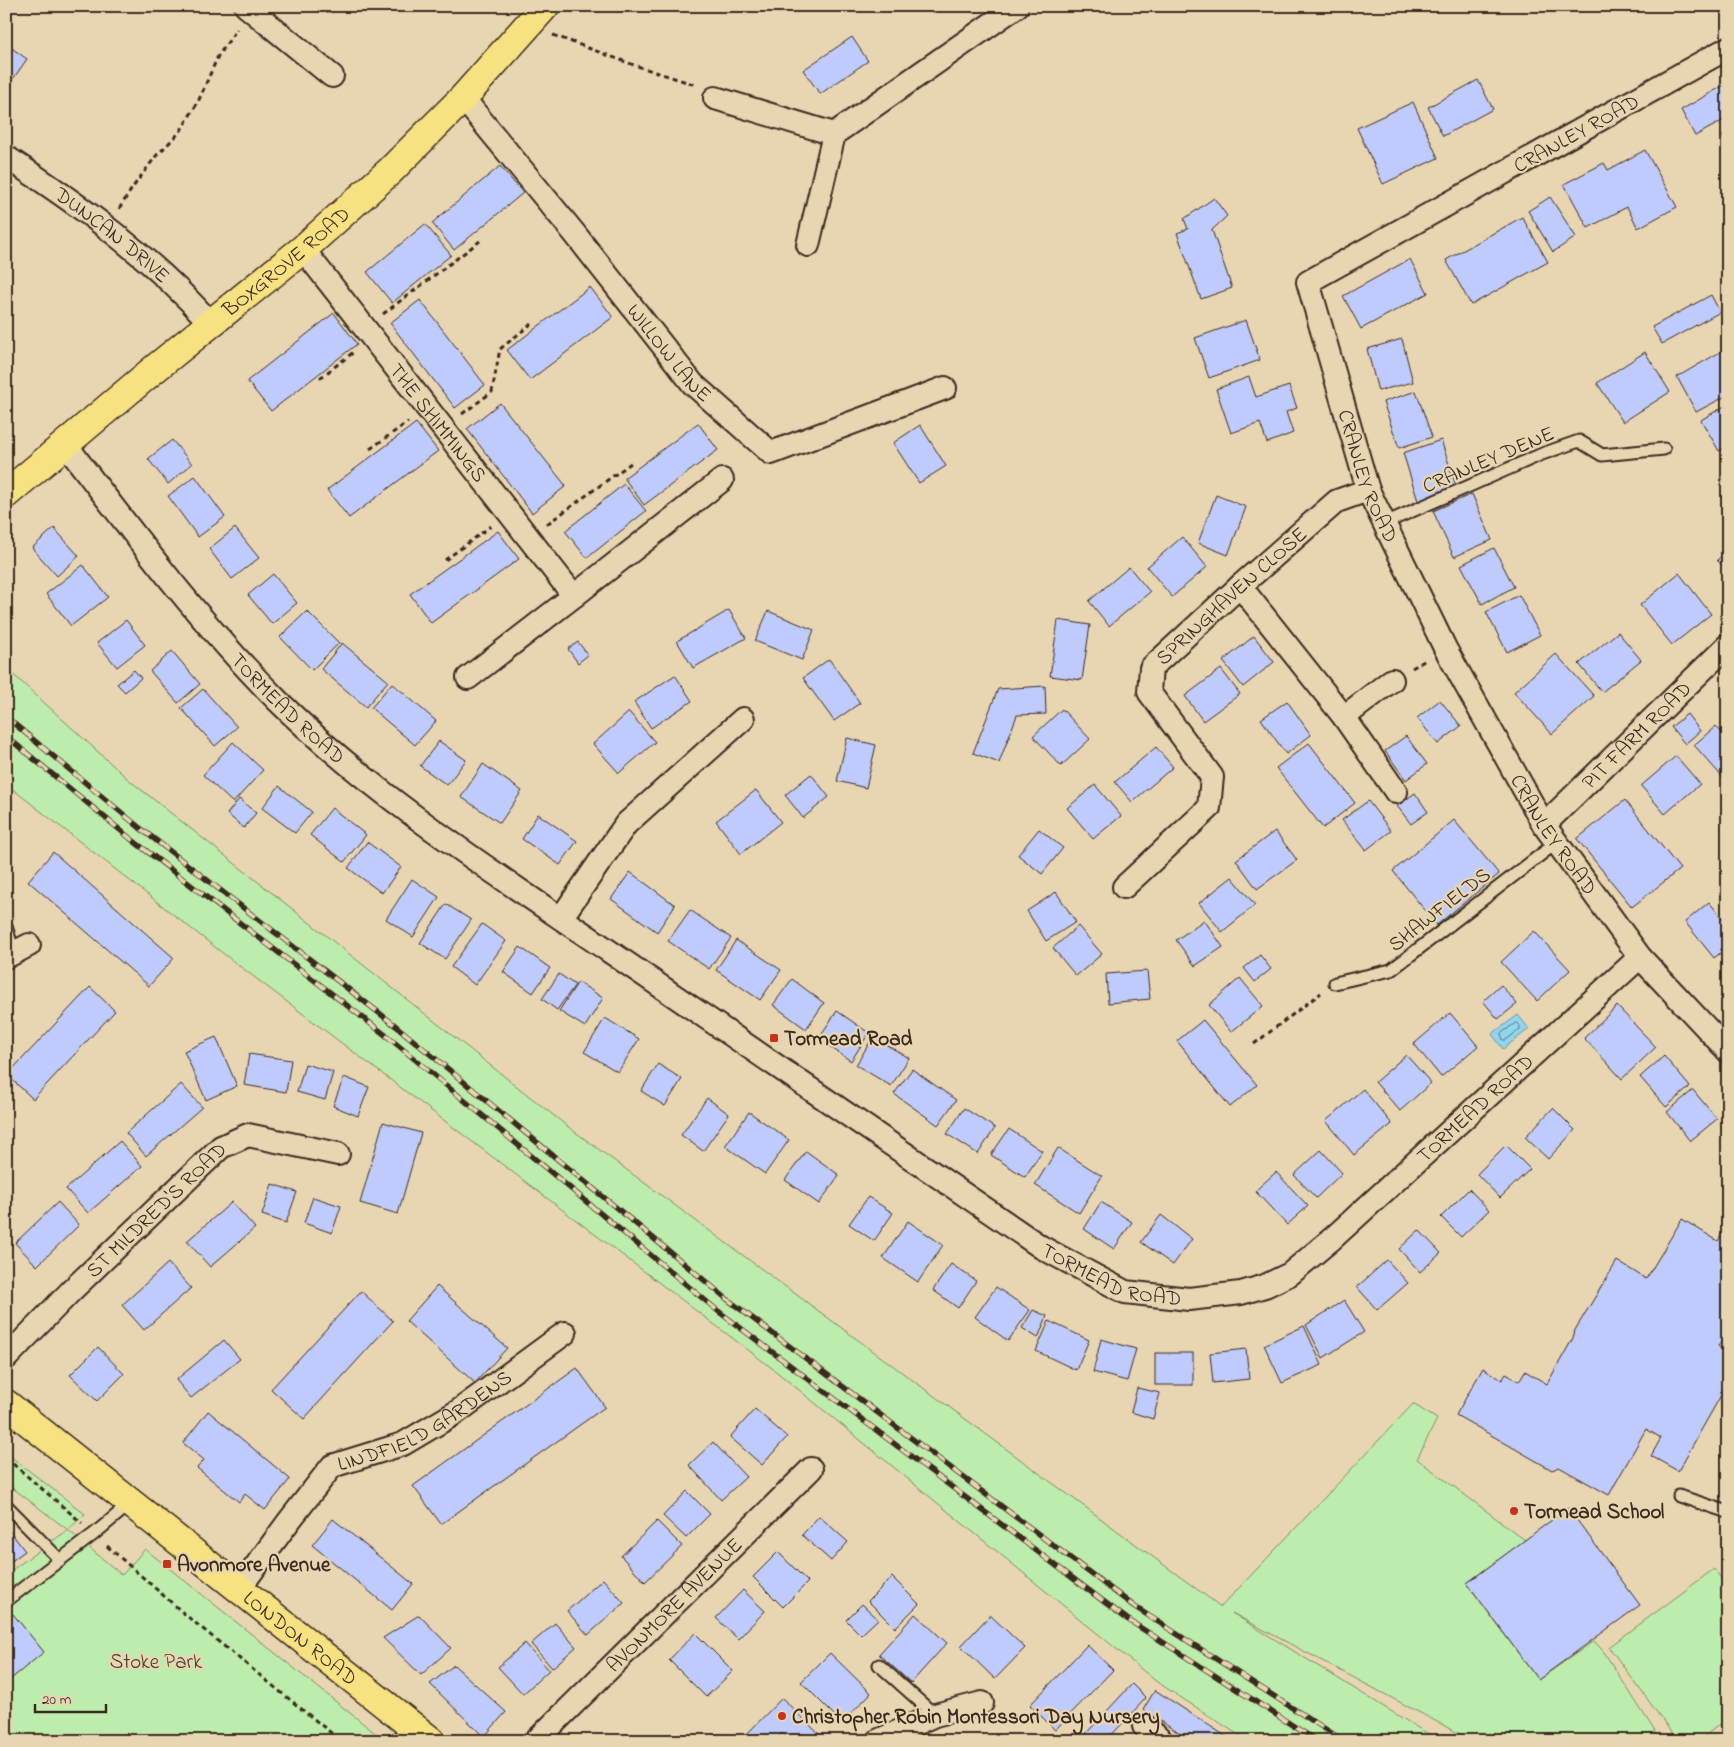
<svg xmlns="http://www.w3.org/2000/svg" width="1734" height="1747" viewBox="0 0 1734 1747" font-family="'Indie Flower',sans-serif">
<style>
.green{fill:#bdedac;stroke:#7c8c65}
.water{fill:#90d6f1;stroke:#6e919d}
.lines{fill:none;stroke-linecap:round;stroke-linejoin:round}
.shore{stroke:#5d6f72;stroke-width:1}
.building{fill:#bfcbfc;stroke:#3b2a1e}
.lane-casing{stroke:#3b2a1e;stroke-width:15}
.street-casing{stroke:#3b2a1e;stroke-width:26}
.primary-casing{stroke:#3b2a1e;stroke-width:31}
.path{stroke:#3b2a1e;stroke-width:3;stroke-dasharray:5 4;stroke-linecap:butt}
.lane{stroke:#e8d6b3;stroke-width:11}
.street{stroke:#e8d6b3;stroke-width:22}
.primary{stroke:#f7e281;stroke-width:28}
.rail-casing{stroke:#3b2a1e;stroke-width:5.5}
.rail{stroke:#e8d6b3;stroke-width:4;stroke-dasharray:11;stroke-linecap:butt}
.poi-dot{fill:#c8321e;stroke:#e8d6b3;stroke-width:2}
.labels{text-anchor:middle;stroke-width:4.5;stroke-linejoin:round;paint-order:stroke}
.street-label{font-size:21px;fill:#3b2a1e;stroke:#e8d6b3}
.poi-label{font-size:21px;font-weight:bold;fill:#3b2a1e;stroke:#e8d6b3;text-anchor:start}
.park-label{font-size:21px;fill:#483e2c;stroke:#e8d6b3}
</style>
<rect width="100%" height="100%" fill="#e8d6b3"/>
<filter id="ink" filterUnits="userSpaceOnUse"><feTurbulence type="fractalNoise" baseFrequency=".02" numOctaves="2"/><feDisplacementMap in="SourceGraphic" scale="10" xChannelSelector="R" yChannelSelector="G"/><feConvolveMatrix kernelMatrix="1 2 1 2 8 2 1 2 1" color-interpolation-filters="sRGB"/></filter>
<g filter="url(#ink)">
<!-- green -->
<g class="green">
<path d="M6,668L129,780L567,1126L1221,1607L1413,1404L1437,1419L1417,1459L1525,1540L1467,1583L1538,1680L1594,1641L1604,1652L1661,1741H1473L1232,1613L1423,1731L1443,1741H1248L1157,1682L772,1368L229,958L6,784Z"/>
<path d="M6,1453L85,1514L68,1530L122,1575L145,1549L385,1741H6V1574L68,1530L6,1483Z"/>
<path d="M1714,1569L1728,1588V1718L1698,1741H1678L1609,1647Z"/>
</g>
<!-- water -->
<path class="water" d="M1518,1015L1529,1029L1503,1049L1492,1034Z"/>
<g class="lines">
<!-- shore -->
<path class="shore" d="M1516,1023L1520,1026V1029L1506,1040H1503L1501,1034Z"/>
</g>
<!-- building -->
<g class="building">
<path d="M852,37L868,61L820,94L803,70Z"/>
<path d="M6,44L27,59L6,89Z"/>
<path d="M1478,80L1493,109L1443,136L1428,107Z"/>
<path d="M1726,84L1728,87V118L1695,136L1681,110Z"/>
<path d="M1413,102L1438,158L1383,184L1357,128Z"/>
<path d="M1728,132V146L1722,136Z"/>
<path d="M1645,150L1677,207L1638,228L1627,207L1588,228L1564,184L1604,163L1608,170Z"/>
<path d="M500,166L523,193L454,250L432,223Z"/>
<path d="M1550,197L1576,237L1553,252L1528,211Z"/>
<path d="M1214,198L1227,216L1212,230L1232,288L1201,299L1177,233L1188,229L1184,219Z"/>
<path d="M1522,217L1548,262L1471,305L1446,260Z"/>
<path d="M425,224L451,255L392,303L367,272Z"/>
<path d="M1410,259L1428,293L1361,329L1343,296Z"/>
<path d="M590,287L613,317L530,380L507,350Z"/>
<path d="M1711,295L1720,312L1662,344L1652,327Z"/>
<path d="M420,300L485,385L455,408L390,323Z"/>
<path d="M334,313L357,344L271,411L247,381Z"/>
<path d="M1246,320L1260,360L1209,378L1195,338Z"/>
<path d="M1402,339L1413,382L1378,391L1367,349Z"/>
<path d="M1727,348L1728,395L1696,412L1677,377Z"/>
<path d="M1645,352L1670,392L1623,422L1597,383Z"/>
<path d="M1249,377L1256,397L1289,386L1297,408L1286,412L1293,433L1267,443L1260,423L1231,433L1216,389Z"/>
<path d="M1416,391L1432,437L1399,448L1383,402Z"/>
<path d="M500,403L566,486L532,513L467,429Z"/>
<path d="M1728,404V446L1719,451L1701,420Z"/>
<path d="M416,423L438,451L349,518L327,490Z"/>
<path d="M698,423L718,450L644,505L624,478Z"/>
<path d="M920,425L946,466L919,483L893,443Z"/>
<path d="M172,440L192,464L168,484L148,459Z"/>
<path d="M1441,440L1457,489L1418,501L1403,453Z"/>
<path d="M195,476L225,517L198,537L168,496Z"/>
<path d="M624,484L646,511L587,558L565,531Z"/>
<path d="M1472,494L1492,540L1454,557L1433,511Z"/>
<path d="M1216,495L1246,507L1228,555L1198,543Z"/>
<path d="M54,528L79,556L57,576L32,548Z"/>
<path d="M235,528L259,558L232,579L209,549Z"/>
<path d="M498,531L519,559L431,623L410,594Z"/>
<path d="M1182,537L1207,567L1172,597L1147,567Z"/>
<path d="M1494,548L1514,587L1482,604L1461,565Z"/>
<path d="M1728,550V572L1717,560Z"/>
<path d="M83,565L108,597L71,626L46,594Z"/>
<path d="M1129,567L1150,592L1109,626L1089,601Z"/>
<path d="M1679,573L1711,614L1672,645L1640,605Z"/>
<path d="M273,574L297,603L272,624L248,595Z"/>
<path d="M1519,595L1540,635L1507,652L1486,612Z"/>
<path d="M729,610L746,638L693,668L677,641Z"/>
<path d="M307,611L339,643L312,670L280,637Z"/>
<path d="M768,611L814,630L802,660L755,641Z"/>
<path d="M126,620L145,645L117,667L97,643Z"/>
<path d="M1058,620L1090,625L1082,680L1050,676Z"/>
<path d="M1618,632L1641,660L1602,692L1579,664Z"/>
<path d="M1254,636L1274,662L1243,687L1223,661Z"/>
<path d="M578,642L588,655L578,663L568,649Z"/>
<path d="M342,643L388,681L366,707L321,669Z"/>
<path d="M172,651L200,684L178,703L150,671Z"/>
<path d="M1556,654L1594,696L1552,734L1514,692Z"/>
<path d="M829,659L860,703L834,721L803,678Z"/>
<path d="M1221,669L1240,694L1203,721L1185,696Z"/>
<path d="M134,670L141,678L125,692L117,684Z"/>
<path d="M675,675L692,701L651,728L634,702Z"/>
<path d="M392,683L436,721L415,745L371,708Z"/>
<path d="M1045,686L1046,714L1017,715L999,763L973,753L998,689Z"/>
<path d="M203,689L237,727L215,746L181,708Z"/>
<path d="M1440,700L1461,726L1438,744L1417,718Z"/>
<path d="M1287,701L1311,735L1286,754L1261,719Z"/>
<path d="M1062,709L1090,739L1061,766L1033,736Z"/>
<path d="M629,712L655,742L619,773L593,744Z"/>
<path d="M1687,714L1700,731L1685,744L1671,727Z"/>
<path d="M1716,726L1728,740V778L1725,780L1694,745Z"/>
<path d="M1406,736L1427,764L1406,780L1385,751Z"/>
<path d="M847,738L876,745L866,788L837,781Z"/>
<path d="M439,741L466,760L447,785L420,766Z"/>
<path d="M233,742L263,770L233,803L203,775Z"/>
<path d="M1309,743L1355,803L1323,828L1276,768Z"/>
<path d="M1156,747L1173,767L1132,802L1115,782Z"/>
<path d="M1676,756L1700,784L1665,814L1641,786Z"/>
<path d="M483,764L522,791L500,823L461,797Z"/>
<path d="M811,774L829,797L803,818L785,795Z"/>
<path d="M1095,785L1121,816L1093,839L1067,808Z"/>
<path d="M279,786L312,812L295,833L262,808Z"/>
<path d="M756,790L781,822L741,854L716,821Z"/>
<path d="M1415,793L1428,812L1411,824L1397,806Z"/>
<path d="M239,799L256,813L244,828L227,814Z"/>
<path d="M1625,800L1680,869L1632,907L1577,839Z"/>
<path d="M1368,801L1391,831L1366,850L1342,820Z"/>
<path d="M332,808L366,835L344,862L310,835Z"/>
<path d="M538,814L577,841L560,865L522,839Z"/>
<path d="M1454,820L1499,874L1437,925L1393,871Z"/>
<path d="M1039,829L1063,848L1042,874L1018,855Z"/>
<path d="M1275,831L1297,860L1257,889L1236,860Z"/>
<path d="M367,842L401,867L382,893L348,868Z"/>
<path d="M53,852L174,958L149,986L28,881Z"/>
<path d="M630,872L675,905L657,932L611,899Z"/>
<path d="M1232,877L1255,905L1222,932L1199,903Z"/>
<path d="M412,879L439,897L413,937L386,919Z"/>
<path d="M1056,892L1076,922L1046,941L1027,911Z"/>
<path d="M1709,902L1728,925V947L1714,958L1685,922Z"/>
<path d="M446,904L471,920L445,959L420,943Z"/>
<path d="M690,910L731,938L709,969L668,941Z"/>
<path d="M1204,920L1223,947L1195,966L1176,940Z"/>
<path d="M482,924L506,941L475,985L451,967Z"/>
<path d="M1078,926L1102,954L1076,976L1053,948Z"/>
<path d="M1534,931L1570,970L1537,1001L1501,962Z"/>
<path d="M736,940L781,970L760,1000L716,970Z"/>
<path d="M520,947L550,968L533,993L503,972Z"/>
<path d="M1260,955L1271,969L1255,982L1244,968Z"/>
<path d="M1147,971L1150,999L1108,1003L1106,974Z"/>
<path d="M559,974L575,985L557,1010L542,999Z"/>
<path d="M1240,978L1263,1006L1231,1032L1209,1005Z"/>
<path d="M792,979L824,1003L806,1029L773,1005Z"/>
<path d="M578,982L603,998L585,1027L559,1011Z"/>
<path d="M1501,985L1517,1004L1498,1019L1483,1001Z"/>
<path d="M90,987L115,1011L33,1099L7,1075Z"/>
<path d="M1617,1006L1656,1047L1622,1079L1584,1038Z"/>
<path d="M837,1011L869,1033L851,1061L818,1039Z"/>
<path d="M1450,1013L1478,1046L1441,1077L1414,1044Z"/>
<path d="M605,1018L639,1039L618,1072L584,1052Z"/>
<path d="M1203,1020L1257,1085L1230,1107L1177,1041Z"/>
<path d="M216,1037L237,1086L206,1100L184,1051Z"/>
<path d="M873,1037L909,1058L891,1086L856,1065Z"/>
<path d="M249,1054L291,1060L286,1092L244,1085Z"/>
<path d="M1406,1055L1431,1083L1400,1111L1375,1082Z"/>
<path d="M1664,1056L1690,1087L1666,1107L1640,1077Z"/>
<path d="M305,1064L333,1072L325,1100L297,1092Z"/>
<path d="M658,1064L682,1079L665,1106L641,1091Z"/>
<path d="M912,1069L956,1100L938,1125L894,1094Z"/>
<path d="M344,1077L369,1087L358,1116L333,1106Z"/>
<path d="M181,1084L202,1107L146,1156L126,1133Z"/>
<path d="M1363,1089L1392,1124L1354,1155L1326,1121Z"/>
<path d="M1693,1090L1717,1119L1690,1141L1667,1112Z"/>
<path d="M707,1098L729,1114L703,1151L681,1135Z"/>
<path d="M964,1108L995,1128L978,1154L947,1134Z"/>
<path d="M1553,1108L1575,1130L1548,1159L1525,1137Z"/>
<path d="M749,1112L789,1140L765,1174L725,1146Z"/>
<path d="M383,1122L421,1133L398,1214L360,1203Z"/>
<path d="M1009,1129L1042,1151L1025,1177L991,1155Z"/>
<path d="M120,1141L142,1166L88,1213L66,1189Z"/>
<path d="M1506,1145L1530,1169L1500,1198L1477,1174Z"/>
<path d="M1058,1148L1102,1176L1079,1213L1035,1185Z"/>
<path d="M1321,1150L1342,1173L1316,1198L1294,1175Z"/>
<path d="M806,1151L839,1175L819,1204L785,1180Z"/>
<path d="M1276,1172L1308,1206L1287,1225L1255,1191Z"/>
<path d="M272,1184L297,1192L286,1223L262,1215Z"/>
<path d="M1469,1189L1489,1210L1461,1237L1441,1217Z"/>
<path d="M313,1197L341,1206L332,1233L304,1223Z"/>
<path d="M868,1197L893,1213L874,1241L849,1224Z"/>
<path d="M58,1202L79,1225L37,1266L15,1243Z"/>
<path d="M232,1202L255,1228L210,1267L187,1241Z"/>
<path d="M1101,1202L1132,1222L1114,1249L1084,1229Z"/>
<path d="M1161,1215L1192,1239L1173,1265L1141,1242Z"/>
<path d="M1682,1219L1718,1241L1724,1230L1728,1232V1334L1718,1346L1728,1354L1724,1366L1728,1368V1383L1678,1471L1651,1456L1661,1438L1646,1429L1609,1495L1559,1467L1552,1470L1456,1415L1483,1368L1502,1380L1506,1374L1519,1381L1525,1371L1547,1384L1573,1338L1575,1330L1617,1261L1646,1279Z"/>
<path d="M908,1221L943,1245L918,1282L883,1258Z"/>
<path d="M1419,1230L1441,1253L1420,1272L1399,1249Z"/>
<path d="M1387,1260L1408,1283L1377,1310L1357,1287Z"/>
<path d="M168,1263L191,1288L144,1330L122,1305Z"/>
<path d="M951,1264L976,1281L958,1308L933,1290Z"/>
<path d="M437,1286L507,1348L475,1383L406,1321Z"/>
<path d="M996,1287L1030,1310L1008,1341L975,1317Z"/>
<path d="M361,1291L393,1321L304,1419L271,1389Z"/>
<path d="M1344,1300L1364,1332L1323,1358L1306,1325Z"/>
<path d="M1033,1310L1047,1316L1038,1338L1022,1328Z"/>
<path d="M1049,1321L1089,1340L1076,1370L1036,1351Z"/>
<path d="M1304,1326L1322,1365L1282,1383L1264,1345Z"/>
<path d="M1101,1339L1136,1349L1127,1381L1093,1372Z"/>
<path d="M224,1340L240,1359L191,1398L176,1380Z"/>
<path d="M98,1347L124,1374L97,1401L70,1375Z"/>
<path d="M1246,1349L1249,1379L1213,1383L1210,1353Z"/>
<rect x="1155" y="1353" width="38" height="32"/>
<path d="M577,1368L605,1407L441,1524L413,1486Z"/>
<path d="M1137,1388L1160,1393L1153,1419L1131,1412Z"/>
<path d="M755,1409L787,1437L762,1465L730,1437Z"/>
<path d="M208,1411L290,1479L265,1510L245,1494L239,1502L197,1468L204,1460L183,1443Z"/>
<path d="M713,1442L746,1477L721,1500L689,1465Z"/>
<path d="M687,1491L710,1514L686,1538L663,1516Z"/>
<path d="M1568,1508L1640,1605L1538,1680L1467,1583Z"/>
<path d="M819,1516L848,1542L831,1561L802,1535Z"/>
<path d="M333,1519L413,1584L392,1610L312,1545Z"/>
<path d="M657,1521L682,1546L645,1582L621,1556Z"/>
<path d="M6,1526L25,1551L6,1565Z"/>
<path d="M778,1552L808,1582L783,1607L753,1577Z"/>
<path d="M892,1577L919,1604L895,1628L868,1601Z"/>
<path d="M603,1579L624,1603L588,1635L567,1611Z"/>
<path d="M743,1590L765,1611L738,1639L716,1618Z"/>
<path d="M862,1604L878,1619L861,1635L846,1620Z"/>
<path d="M13,1614L44,1652L6,1683V1620Z"/>
<path d="M915,1614L947,1643L911,1683L879,1654Z"/>
<path d="M419,1615L451,1648L421,1675L383,1638Z"/>
<path d="M990,1615L1025,1648L995,1679L961,1646Z"/>
<path d="M555,1623L576,1647L552,1668L531,1644Z"/>
<path d="M695,1633L733,1671L706,1697L669,1660Z"/>
<path d="M525,1643L549,1670L523,1694L498,1667Z"/>
<path d="M1087,1645L1113,1670L1055,1730L1030,1705Z"/>
<path d="M830,1653L871,1693L842,1723L801,1682Z"/>
<path d="M454,1665L506,1712L484,1737L430,1684Z"/>
<path d="M1132,1684L1146,1698L1106,1741H1079Z"/>
<path d="M1155,1690L1233,1741H1191L1143,1710Z"/>
<path d="M782,1698L822,1737L819,1741H790L782,1733L775,1741H740Z"/>
</g>
<g class="lines">
<defs>
<g id="lane">
<path d="M1385,523L1542,454L1579,441L1602,455L1664,449"/>
<path d="M6,926L14,953"/>
<path d="M1335,983L1391,970L1556,843"/>
<path d="M1679,1496L1728,1512"/>
<path d="M6,1505L60,1560"/>
<path d="M6,1601L94,1534L131,1503"/>
<path d="M879,1665L935,1715"/>
</g>
<g id="street">
<path d="M246,6L332,76"/>
<path id="s1" d="M1728,48L1308,282L1368,490L1445,648L1544,825L1640,957L1728,1051"/>
<path id="s2" d="M463,98L575,234L693,384L771,453L945,388"/>
<path d="M715,98L834,134L1017,6"/>
<path id="s3" d="M6,157C80,205 153,258 211,324"/>
<path d="M808,245L834,134"/>
<path id="s4" d="M303,249L574,596L722,480"/>
<path id="s5" d="M66,445C133,533 200,623 278,701C376,798 495,873 609,951C753,1050 897,1148 1041,1247L1125,1292L1189,1299L1241,1293L1265,1286L1290,1274L1333,1238L1640,957"/>
<path d="M1240,586L1344,717L1392,680"/>
<path d="M468,678L574,596"/>
<path d="M1344,717L1396,792"/>
<path id="s6" d="M1544,825L1728,645"/>
<path id="s7" d="M1124,887L1209,808L1212,777L1149,692L1151,668L1240,586L1337,501L1368,490"/>
<path d="M561,918L626,824L743,719"/>
<path d="M6,957L29,945"/>
<path id="s8" d="M6,1358L72,1290L221,1147L248,1135L338,1154"/>
<path id="s9" d="M239,1589L289,1521L332,1466L403,1444L457,1412L565,1333"/>
<path d="M1144,1726L1162,1741"/>
<path id="s10" d="M536,1741L811,1469"/>
<path d="M877,1741L935,1715L982,1703"/>
</g>
<g id="primary">
<path id="s11" d="M6,494L152,371L303,249L390,171L463,98L545,6"/>
<path id="s12" d="M6,1404L431,1741"/>
</g>
</defs>
<!-- lane casing -->
<use href="#lane" class="lane-casing"/>
<!-- street casing -->
<use href="#street" class="street-casing"/>
<!-- primary casing -->
<use href="#primary" class="primary-casing"/>
<!-- path -->
<g class="path">
<path d="M553,35L634,65L696,85"/>
<path d="M119,209L133,187L156,156L180,132L198,102L218,56L237,29"/>
<path d="M383,314L480,241"/>
<path d="M320,378L355,351"/>
<path d="M462,414L492,392L500,349L531,324"/>
<path d="M370,449L408,422"/>
<path d="M547,524L631,463"/>
<path d="M445,560L491,526"/>
<path d="M1412,668L1426,660"/>
<path d="M1254,1044L1321,993"/>
<path d="M6,1458L82,1523"/>
<path d="M107,1546L188,1617L341,1741"/>
</g>
<!-- lane -->
<use href="#lane" class="lane"/>
<!-- street -->
<use href="#street" class="street"/>
<!-- primary -->
<use href="#primary" class="primary"/>
<defs>
<g id="rail">
<path d="M6,717L140,828L396,1026L727,1299L1135,1607L1344,1741"/>
<path d="M6,736L131,839L388,1037L718,1311L1127,1619L1317,1741"/>
</g>
</defs>
<!-- rail casing -->
<use href="#rail" class="rail-casing"/>
<!-- rail -->
<use href="#rail" class="rail"/>
</g>
</g>
<!-- markers -->
<g class="poi-dot">
<rect x="769" y="1033" width="10" height="10" rx="2.5"/>
<circle cx="1514" cy="1511" r="5"/>
<rect x="162" y="1559" width="10" height="10" rx="2.5"/>
<circle cx="782" cy="1716" r="5"/>
</g>
<g class="labels">
<!-- street labels -->
<g class="street-label">
<text transform="translate(1576 133) rotate(-29)" y="7">CRANLEY ROAD</text>
<text dy="7" stroke="none"><textPath href="#s3" startOffset="132">DUNCAN DRIVE</textPath></text>
<text dy="7" stroke="none"><textPath href="#s11" startOffset="364">BOXGROVE ROAD</textPath></text>
<text dy="7" stroke="none"><textPath href="#s2" startOffset="328">WILLOW LANE</textPath></text>
<text dy="7" stroke="none"><textPath href="#s4" startOffset="220">THE SHIMMINGS</textPath></text>
<text transform="translate(1488 459) rotate(-23)" y="7">CRANLEY DENE</text>
<text dy="7" stroke="none"><textPath href="#s1" startOffset="684">CRANLEY ROAD</textPath></text>
<text dy="7" stroke="none"><textPath href="#s7" startOffset="385">SPRINGHAVEN CLOSE</textPath></text>
<text dy="7" stroke="none"><textPath href="#s5" startOffset="345">TORMEAD ROAD</textPath></text>
<text dy="7" stroke="none"><textPath href="#s6" startOffset="129">PIT FARM ROAD</textPath></text>
<text dy="7" stroke="none"><textPath href="#s1" startOffset="1089">CRANLEY ROAD</textPath></text>
<text transform="translate(1439 909) rotate(-38)" y="7">SHAWFIELDS</text>
<text dy="7" stroke="none"><textPath href="#s5" startOffset="1785">TORMEAD ROAD</textPath></text>
<text dy="7" stroke="none"><textPath href="#s8" startOffset="211">ST MILDRED'S ROAD</textPath></text>
<text dy="7" stroke="none"><textPath href="#s5" startOffset="1349">TORMEAD ROAD</textPath></text>
<text dy="7" stroke="none"><textPath href="#s9" startOffset="258">LINDFIELD GARDENS</textPath></text>
<text dy="7" stroke="none"><textPath href="#s10" startOffset="194">AVONMORE AVENUE</textPath></text>
<text dy="7" stroke="none"><textPath href="#s12" startOffset="376">LONDON ROAD</textPath></text>
</g>
<!-- poi labels -->
<g class="poi-label">
<text x="784" y="1045">Tormead Road</text>
<text x="1524" y="1518">Tormead School</text>
<text x="177" y="1571">Avonmore Avenue</text>
<text x="792" y="1723">Christopher Robin Montessori Day Nursery</text>
</g>
<!-- park labels -->
<g class="park-label">
<text x="156" y="1668">Stoke Park</text>
</g>
</g>
<!-- margin -->
<rect width="1734" height="1747" fill="none" stroke="#e8d6b3" stroke-width="25"/>
<rect x="12" y="12" width="1709" height="1722" fill="none" stroke="#3b2a1e" stroke-width="2" filter="url(#ink)"/>
<!-- scale -->
<path d="M35 1704v8h71v-8" fill="none" stroke="#3b2a1e" stroke-width="2.5"/>
<text x="42" y="1704" font-size="15" fill="#3b2a1e" stroke="#e8d6b3" stroke-width="4" paint-order="stroke">20 m</text>
</svg>
